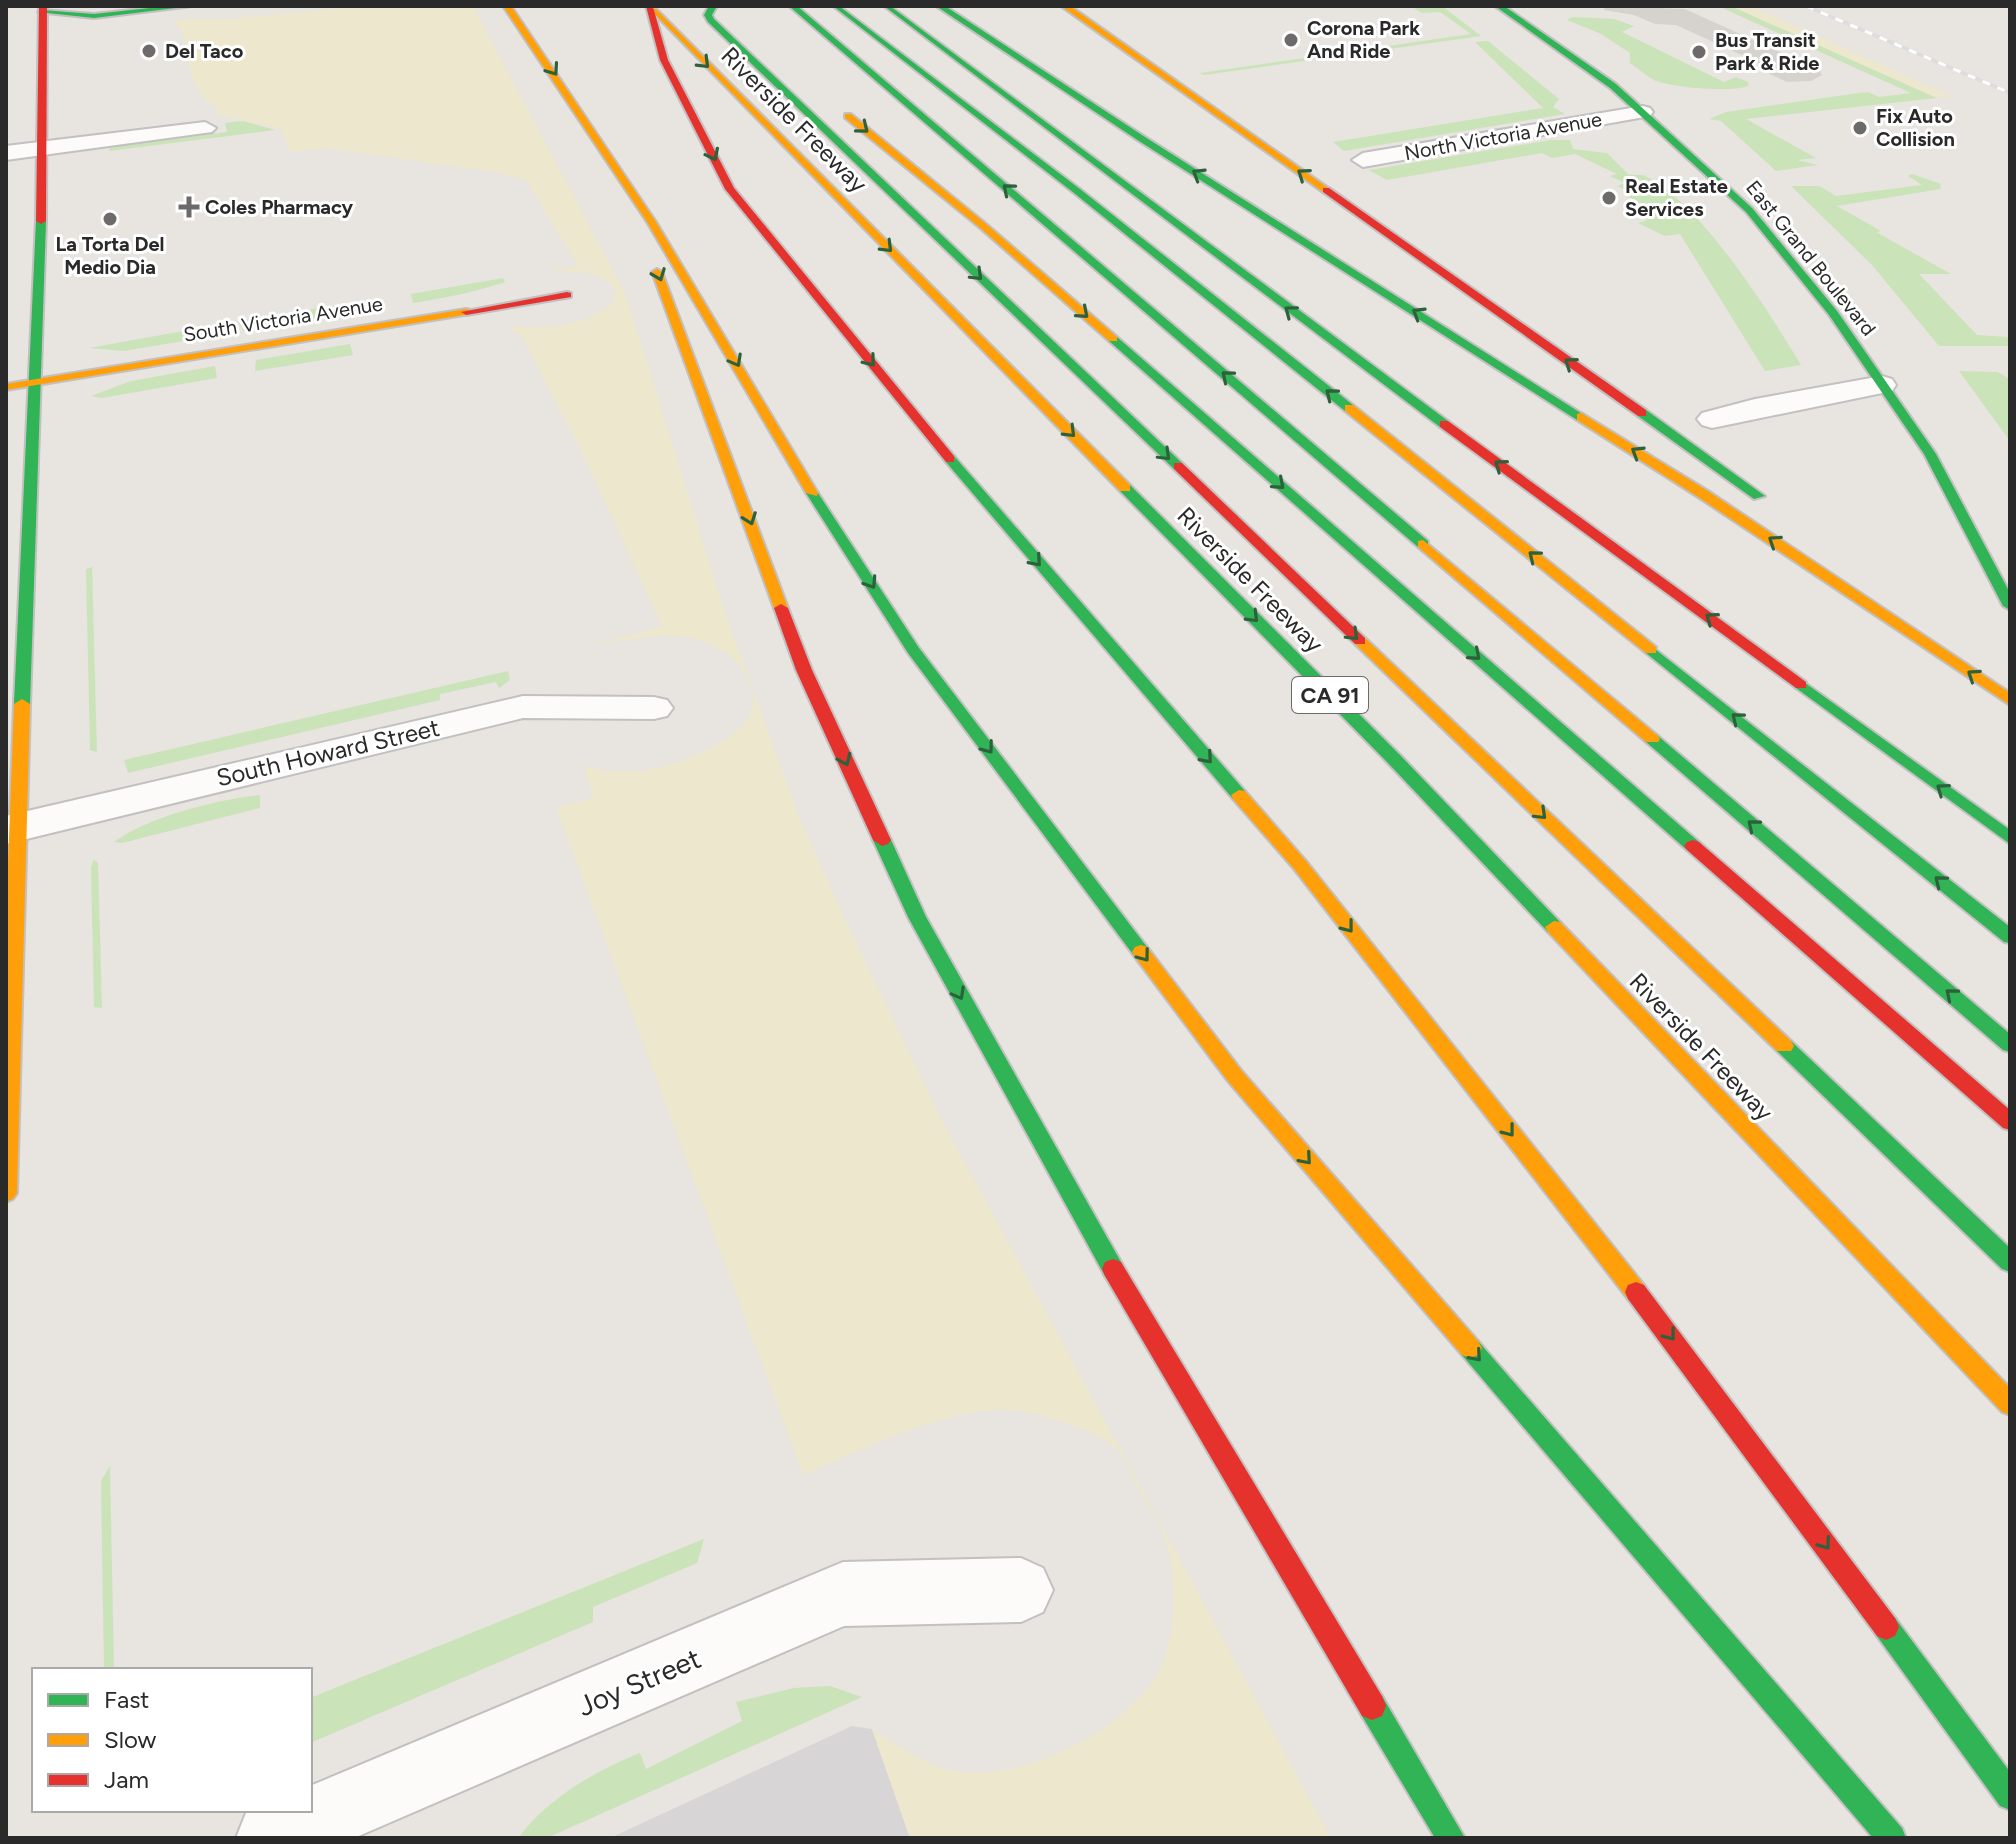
<svg xmlns="http://www.w3.org/2000/svg" width="2016" height="1844" viewBox="0 0 2016 1844" font-family="Figtree,sans-serif">
<style>
.industrial{fill:#d8d5d7}
.green{fill:#cae3b9}
.sand{fill:#ede7ce}
.plaza{fill:#d6d2ce}
.lines{fill:none;stroke-linecap:round;stroke-linejoin:round}
.street-casing{stroke:#c2c0c1;stroke-width:4}
.fast-casing{stroke:#c2c0c1;stroke-width:4}
.slow-casing{stroke:#c2c0c1;stroke-width:4}
.jam-casing{stroke:#c2c0c1;stroke-width:4}
.street{fill:#fcfbfa;fill-rule:evenodd}
.fast{fill:#30b455;fill-rule:evenodd}
.slow{fill:#ff9f0a;fill-rule:evenodd}
.jam{fill:#e5322d;fill-rule:evenodd}
.rail-casing{stroke:#deddde;stroke-width:4}
.rail{stroke:#fff;stroke-width:3;stroke-dasharray:8;stroke-linecap:butt}
.oneway{stroke:#2c613b}
.poi-dot{fill:#6c6b6a;stroke:#fff;stroke-width:3}
.labels{text-anchor:middle;stroke-width:6;stroke-linejoin:round;paint-order:stroke}
.far-poi-label{font-size:20px;font-weight:bold;fill:#2a2a2a;stroke:#fff;text-anchor:start}
.far-street-label{font-size:20px;fill:#2a2a2a;stroke:#fff}
.shield{fill:#fff;stroke:#6a6a6a;stroke-width:2}
.shield-label{font-size:22px;font-weight:bold;fill:#2a2a2a}
.street-label{font-size:24px;fill:#2a2a2a;stroke:#fff}
.near-street-label{font-size:28px;fill:#2a2a2a;stroke:#fff}
</style>
<rect width="100%" height="100%" fill="#e8e4e0"/>
<!-- industrial -->
<path class="industrial" d="M852,1726L872,1729L910,1838H610Z"/>
<!-- green -->
<g class="green">
<path d="M1411,6H1442L1481,36L1204,75L1200,73L1471,34L1440,12L1422,13Z"/>
<path d="M1718,6H1731L1937,98L1746,119L1816,158L1797,160L1818,165L1776,171L1721,121L1709,119L1726,112L1859,93L1868,92L1879,97L1911,93Z"/>
<path d="M1572,17L1614,19L1634,26L1622,32L1724,82L1736,77L1748,82V86C1729,93 1673,87 1656,81C1647,77 1638,68 1630,63V53L1601,34L1567,20Z"/>
<path d="M1488,41L1559,99L1553,107L1565,114L1344,151L1333,142L1543,108L1475,42Z"/>
<path d="M243,121L275,130L109,151L110,147L227,132L225,123Z"/>
<path d="M1551,140H1570L1573,149L1607,153L1629,175C1635,175 1642,174 1647,177C1701,204 1770,313 1801,365L1765,371L1680,234L1665,236L1638,223L1648,220L1631,212L1640,209L1629,203L1637,201L1623,194L1630,192L1617,186L1625,183L1610,176L1617,174L1575,154L1552,158L1542,153L1387,180L1369,170Z"/>
<path d="M1912,174L1941,184L1940,189L1837,206L1881,231L1876,232L1951,274H1919L1977,335L2008,337L2010,346H1939L1872,265L1791,186H1819L1836,196L1922,185L1908,176Z"/>
<path d="M503,278L505,282C475,292 445,298 413,303L411,294Z"/>
<path d="M380,298L382,307L369,311L243,331L238,321Z"/>
<path d="M200,328L202,338L124,351L89,348Z"/>
<path d="M350,344L353,355L255,371L256,360Z"/>
<path d="M215,366L217,378L102,398L91,396L131,381Z"/>
<path d="M1959,371L1997,372L2010,379V441Z"/>
<path d="M92,567L97,752L90,750L86,569Z"/>
<path d="M508,671L510,680L499,688L496,682L440,694V700L128,773L124,760Z"/>
<path d="M260,795V808L122,843L114,842C147,817 219,799 260,795Z"/>
<path d="M94,860L98,863L102,1008L94,1007L91,867Z"/>
<path d="M110,1466L114,1670H104L101,1481Z"/>
<path d="M704,1539L697,1563L593,1607V1622L310,1743V1698Z"/>
<path d="M830,1686L862,1697L547,1838H518C548,1798 595,1771 640,1753L646,1769L742,1721L736,1702L794,1688Z"/>
</g>
<!-- sand -->
<g class="sand">
<path d="M364,6H473L626,295L726,615L798,814L845,919L942,1120L1331,1838H910L872,1729C895,1743 920,1762 946,1769C1015,1789 1140,1726 1164,1659C1176,1624 1177,1568 1163,1534C1157,1517 1145,1502 1137,1486C1131,1475 1125,1459 1116,1449C1098,1431 1035,1411 1009,1410C943,1408 863,1450 803,1475L556,808L593,798L584,766C602,771 620,772 639,771C670,768 759,739 753,696C753,691 749,684 747,679C739,658 717,645 696,639C663,631 625,642 592,644L662,627L585,459L523,338L511,329L515,326C548,329 590,326 615,300V289C600,270 572,272 549,271L578,266L526,180L494,172L324,148L289,152L281,129L215,114L218,109C175,83 198,39 173,23L180,19H228Z"/>
<path d="M1731,6H1750L1954,97L1937,98Z"/>
</g>
<!-- plaza -->
<path class="plaza" d="M1606,6L1685,9L1806,64L1820,71L1822,75L1811,81L1787,82L1768,73H1781L1676,25L1655,24L1634,15L1604,10Z"/>
<g class="lines">
<defs>
<g id="street">
<path d="M1643,106L1650,108L1653,112L1650,116L1363,167L1352,160L1363,153Z"/>
<path d="M205,122L216,128L212,132L6,160V146Z"/>
<path d="M1882,376L1892,379L1896,385L1892,391L1712,428L1702,425L1697,419L1702,413L1755,399Z"/>
<path d="M523,696L654,697L667,700L673,708L667,716L654,719L523,718L6,844V816Z"/>
<path d="M1021,1558L1043,1568L1053,1590L1043,1612L1021,1622L844,1626L354,1838H236L246,1813L253,1810H310V1786L843,1562Z"/>
</g>
<g id="fast">
<path d="M168,6H192L94,18L38,12L42,10L94,14Z"/>
<path d="M709,6H717L712,15L714,19L1182,463V469H1174L708,22L704,15Z"/>
<path d="M789,6H797L1428,541V547H1418Z"/>
<path d="M833,6H839L1080,189L1353,405V411H1345L1074,193Z"/>
<path d="M884,6H890L1448,421V427H1440Z"/>
<path d="M936,6H945L1145,137L1587,417L1577,420L1139,141Z"/>
<path d="M1495,6H1504L1616,84L1752,208L1837,311L1936,454L2010,593V610L2003,606L1924,454L1829,315L1746,212L1610,88Z"/>
<path d="M41,218L46,221L30,704L22,709L14,704L36,221Z"/>
<path d="M1109,337H1117L1699,842L1702,846L1699,850H1687L1109,341Z"/>
<path d="M1638,410H1646L1765,496L1754,499L1638,416Z"/>
<path d="M946,456H954L1245,791L1247,795L1245,799H1233L946,462Z"/>
<path d="M1125,484L1130,485L1400,755L1560,922L1563,927L1560,932H1548L1388,763L1120,491L1119,488Z"/>
<path d="M812,489L818,493L919,648L1147,947L1150,952L1147,957H1135L908,653L806,493Z"/>
<path d="M1651,646L2010,927V943L2004,942L1646,653L1644,650Z"/>
<path d="M1801,680L2010,830V844L1796,688L1793,685Z"/>
<path d="M1652,734L1658,736L2010,1034V1052L2003,1050L1646,742L1644,739Z"/>
<path d="M882,834L891,840L926,917L1121,1262L1124,1269L1121,1276L1113,1279L1105,1276L908,917L873,840Z"/>
<path d="M1784,1039L1791,1041L2010,1248V1272L2002,1269L1777,1051L1774,1046L1777,1041Z"/>
<path d="M1470,1338L1478,1341L1902,1828L1906,1838H1873L1462,1355L1458,1348L1462,1341Z"/>
<path d="M1886,1614L1895,1618L2010,1772V1810L2000,1806L1877,1636L1873,1627L1877,1618Z"/>
<path d="M1372,1692L1382,1696L1465,1838H1435L1362,1716L1358,1706L1362,1696Z"/>
</g>
<g id="slow">
<path d="M503,6H511L656,222L818,493L817,496L806,493L647,222Z"/>
<path d="M1061,6H1070L1331,190L1323,192Z"/>
<path d="M650,9H656L1130,485V491H1120Z"/>
<path d="M845,114H851L985,223L1117,337V341H1109L979,227L845,118Z"/>
<path d="M657,269L662,272L788,608L786,611H776L774,608L652,272Z"/>
<path d="M466,309L470,310V314L6,390V384Z"/>
<path d="M1345,405H1353L1656,647V653H1646L1345,411Z"/>
<path d="M1581,413L1708,491L2010,693V705L1698,497L1577,420V414Z"/>
<path d="M1423,540L1658,736L1660,739L1658,742H1646L1418,547V541Z"/>
<path d="M1360,637L1365,638L1791,1041L1794,1046L1791,1051H1777L1355,644V638Z"/>
<path d="M22,699L30,704L17,1193L13,1199L6,1202V919L14,704Z"/>
<path d="M1239,790L1245,791L1306,861L1644,1285L1647,1292L1644,1299L1636,1302L1628,1299L1294,869L1233,799L1231,795Z"/>
<path d="M1554,921L1560,922L2010,1388V1415L2002,1412L1548,932L1545,927Z"/>
<path d="M1141,945L1147,947L1241,1070L1478,1341L1482,1348L1478,1355L1470,1358L1462,1355L1227,1080L1135,957L1132,952L1135,947Z"/>
</g>
<g id="jam">
<path d="M39,6H47L46,221L41,224L36,221Z"/>
<path d="M646,6L653,7L668,60L734,188L954,456V462H946L725,189L660,60Z"/>
<path d="M1323,188H1329L1646,410V416H1638L1323,192Z"/>
<path d="M567,292L571,293V297L466,315L461,312Z"/>
<path d="M1440,421H1448L1806,682V688H1796L1440,427Z"/>
<path d="M1174,463H1182L1365,638V644H1355L1174,469Z"/>
<path d="M781,604L788,608L812,670L891,840L888,844L882,846L873,840L796,670L774,608Z"/>
<path d="M1693,840L1699,842L2010,1110V1130L2003,1128L1687,850L1684,846L1687,842Z"/>
<path d="M1113,1259L1121,1262L1382,1696L1386,1706L1382,1716L1372,1720L1362,1716L1105,1276L1102,1269L1105,1262Z"/>
<path d="M1636,1282L1644,1285L1895,1618L1899,1627L1895,1636L1886,1640L1877,1636L1628,1299L1625,1292L1628,1285Z"/>
</g>
</defs>
<!-- street casing -->
<use href="#street" class="street-casing"/>
<!-- fast casing -->
<use href="#fast" class="fast-casing"/>
<!-- slow casing -->
<use href="#slow" class="slow-casing"/>
<!-- jam casing -->
<use href="#jam" class="jam-casing"/>
<!-- street -->
<use href="#street" class="street"/>
<!-- fast -->
<use href="#fast" class="fast"/>
<!-- slow -->
<use href="#slow" class="slow"/>
<!-- jam -->
<use href="#jam" class="jam"/>
<defs>
<path id="rail" d="M1806,6L2010,93"/>
</defs>
<!-- rail casing -->
<use href="#rail" class="rail-casing"/>
<!-- rail -->
<use href="#rail" class="rail"/>
</g>
<!-- one-way arrows -->
<defs><path id="oneway-chevron" d="M-2-3.5L2.5 0L-2 3.5" fill="none" stroke-width="1.6" stroke-linecap="round" stroke-linejoin="round" transform="scale(2)"/></defs>
<g class="oneway">
<use href="#oneway-chevron" transform="translate(704 63) rotate(45)"/>
<use href="#oneway-chevron" transform="translate(553 70) rotate(55)"/>
<use href="#oneway-chevron" transform="translate(863 128) rotate(39)"/>
<use href="#oneway-chevron" transform="translate(713 155) rotate(63)"/>
<use href="#oneway-chevron" transform="translate(1198 174) rotate(-148)"/>
<use href="#oneway-chevron" transform="translate(1303 174) rotate(-145)"/>
<use href="#oneway-chevron" transform="translate(1008 189) rotate(-140)"/>
<use href="#oneway-chevron" transform="translate(887 247) rotate(45)"/>
<use href="#oneway-chevron" transform="translate(659 275) rotate(69)"/>
<use href="#oneway-chevron" transform="translate(977 275) rotate(44)"/>
<use href="#oneway-chevron" transform="translate(1290 311) rotate(-143)"/>
<use href="#oneway-chevron" transform="translate(1083 313) rotate(41)"/>
<use href="#oneway-chevron" transform="translate(1418 313) rotate(-148)"/>
<use href="#oneway-chevron" transform="translate(736 361) rotate(61)"/>
<use href="#oneway-chevron" transform="translate(870 361) rotate(51)"/>
<use href="#oneway-chevron" transform="translate(1570 363) rotate(-145)"/>
<use href="#oneway-chevron" transform="translate(1227 376) rotate(-140)"/>
<use href="#oneway-chevron" transform="translate(1331 394) rotate(-141)"/>
<use href="#oneway-chevron" transform="translate(1070 432) rotate(45)"/>
<use href="#oneway-chevron" transform="translate(1637 452) rotate(-148)"/>
<use href="#oneway-chevron" transform="translate(1165 455) rotate(44)"/>
<use href="#oneway-chevron" transform="translate(1500 465) rotate(-144)"/>
<use href="#oneway-chevron" transform="translate(1279 484) rotate(41)"/>
<use href="#oneway-chevron" transform="translate(750 519) rotate(70)"/>
<use href="#oneway-chevron" transform="translate(1774 541) rotate(-146)"/>
<use href="#oneway-chevron" transform="translate(1534 556) rotate(-141)"/>
<use href="#oneway-chevron" transform="translate(1036 561) rotate(49)"/>
<use href="#oneway-chevron" transform="translate(871 583) rotate(57)"/>
<use href="#oneway-chevron" transform="translate(1253 617) rotate(45)"/>
<use href="#oneway-chevron" transform="translate(1711 618) rotate(-144)"/>
<use href="#oneway-chevron" transform="translate(1353 635) rotate(44)"/>
<use href="#oneway-chevron" transform="translate(1475 655) rotate(41)"/>
<use href="#oneway-chevron" transform="translate(1973 675) rotate(-146)"/>
<use href="#oneway-chevron" transform="translate(1737 718) rotate(-141)"/>
<use href="#oneway-chevron" transform="translate(988 748) rotate(53)"/>
<use href="#oneway-chevron" transform="translate(1207 758) rotate(49)"/>
<use href="#oneway-chevron" transform="translate(845 760) rotate(66)"/>
<use href="#oneway-chevron" transform="translate(1942 789) rotate(-144)"/>
<use href="#oneway-chevron" transform="translate(1541 814) rotate(44)"/>
<use href="#oneway-chevron" transform="translate(1753 825) rotate(-140)"/>
<use href="#oneway-chevron" transform="translate(1940 881) rotate(-141)"/>
<use href="#oneway-chevron" transform="translate(1348 927) rotate(52)"/>
<use href="#oneway-chevron" transform="translate(1144 956) rotate(53)"/>
<use href="#oneway-chevron" transform="translate(959 994) rotate(61)"/>
<use href="#oneway-chevron" transform="translate(1951 994) rotate(-140)"/>
<use href="#oneway-chevron" transform="translate(1509 1131) rotate(52)"/>
<use href="#oneway-chevron" transform="translate(1306 1159) rotate(49)"/>
<use href="#oneway-chevron" transform="translate(1670 1335) rotate(52)"/>
<use href="#oneway-chevron" transform="translate(1476 1356) rotate(49)"/>
<use href="#oneway-chevron" transform="translate(1825 1544) rotate(54)"/>
</g>
<!-- markers -->
<g class="poi-dot">
<circle cx="1291" cy="40" r="8"/>
<circle cx="149" cy="51" r="8"/>
<circle cx="1699" cy="52" r="8"/>
<circle cx="1860" cy="128" r="8"/>
<circle cx="1609" cy="198" r="8"/>
<path d="M185 195h8v8h8v8h-8v8h-8v-8h-8v-8h8z"/>
<circle cx="110" cy="219" r="8"/>
</g>
<g class="labels">
<!-- far-poi labels -->
<g class="far-poi-label">
<text x="1307" y="35">Corona Park<tspan x="1307" dy="23">And Ride</tspan></text>
<text x="1715" y="47">Bus Transit<tspan x="1715" dy="23">Park &amp; Ride</tspan></text>
<text x="165" y="58">Del Taco</text>
<text x="1876" y="123">Fix Auto<tspan x="1876" dy="23">Collision</tspan></text>
<text x="1625" y="193">Real Estate<tspan x="1625" dy="23">Services</tspan></text>
<text x="205" y="214">Coles Pharmacy</text>
<text x="110" y="251" text-anchor="middle">La Torta Del<tspan x="110" dy="23">Medio Dia</tspan></text>
</g>
<!-- far-street labels -->
<g class="far-street-label">
<text transform="translate(1503 136) rotate(-10)" y="7">North Victoria Avenue</text>
<text transform="translate(1811 258) rotate(51)" y="7">East Grand Boulevard</text>
<text transform="translate(283 319) rotate(-9)" y="7">South Victoria Avenue</text>
</g>
<!-- shield labels -->
<rect class="shield" x="1292" y="677" width="76" height="36" rx="6"/>
<g class="shield-label">
<text x="1330" y="703">CA 91</text>
</g>
<!-- street labels -->
<g class="street-label">
<text transform="translate(794 120) rotate(45)" y="8">Riverside Freeway</text>
<text transform="translate(1250 580) rotate(45)" y="8">Riverside Freeway</text>
<text transform="translate(328 753) rotate(-13)" y="8">South Howard Street</text>
<text transform="translate(1701 1047) rotate(46)" y="8">Riverside Freeway</text>
</g>
<!-- near-street labels -->
<g class="near-street-label">
<text transform="translate(639 1682) rotate(-23)" y="10">Joy Street</text>
</g>
</g>
<!-- border -->
<rect width="2016" height="1844" fill="none" stroke="#2a2a2a" stroke-width="16"/>
<!-- legend -->
<rect x="32" y="1668" width="280" height="144" fill="#ffffff" stroke="#aaaaaa" stroke-width="2"/>
<rect x="48" y="1694" width="40" height="12" fill="#30b455" stroke="#aaaaaa" stroke-width="2"/>
<text x="104" y="1708" font-size="24" fill="#2a2a2a">Fast</text>
<rect x="48" y="1734" width="40" height="12" fill="#ff9f0a" stroke="#aaaaaa" stroke-width="2"/>
<text x="104" y="1748" font-size="24" fill="#2a2a2a">Slow</text>
<rect x="48" y="1774" width="40" height="12" fill="#e5322d" stroke="#aaaaaa" stroke-width="2"/>
<text x="104" y="1788" font-size="24" fill="#2a2a2a">Jam</text>
</svg>
